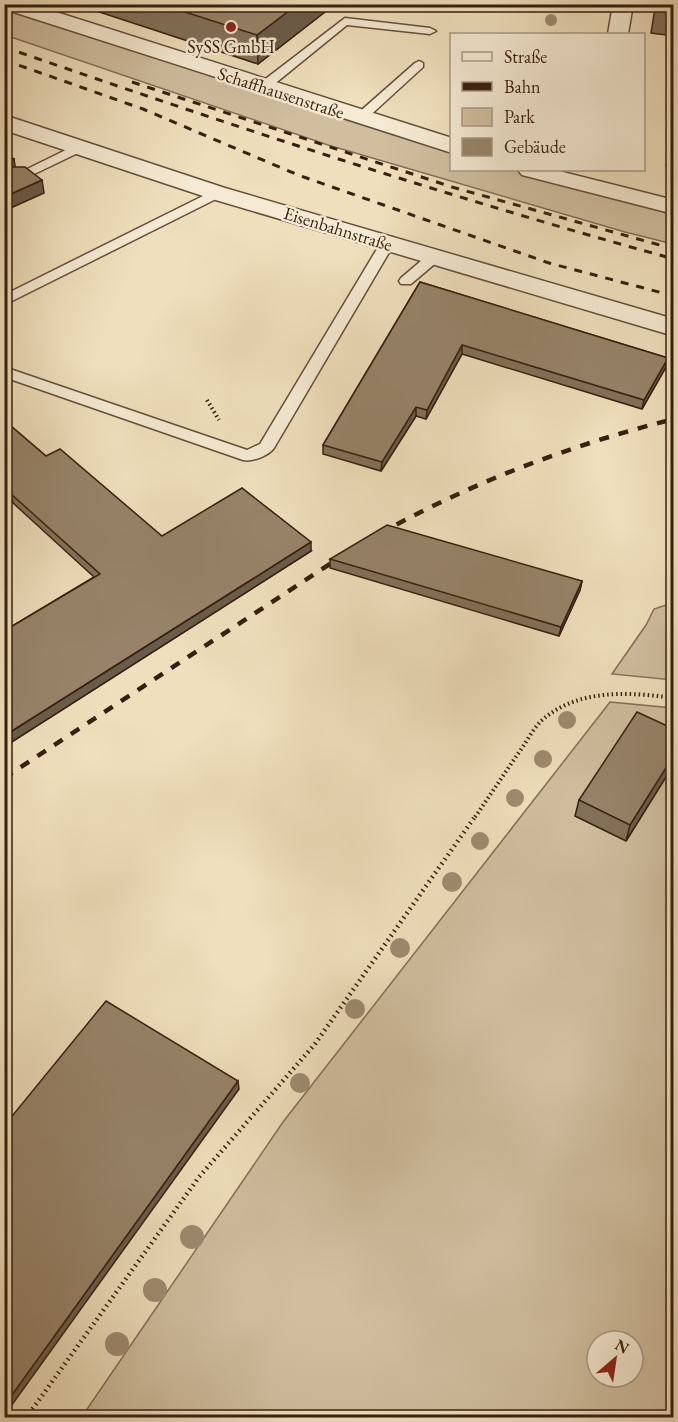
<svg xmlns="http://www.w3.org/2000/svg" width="678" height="1422" viewBox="0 0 678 1422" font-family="'EB Garamond',serif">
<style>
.green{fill:#d0be9f;stroke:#846e57;stroke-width:1.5;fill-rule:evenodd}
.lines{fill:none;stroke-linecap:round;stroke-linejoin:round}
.service-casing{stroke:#654f3a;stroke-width:3}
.minor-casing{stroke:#654f3a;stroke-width:3}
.path-far1{stroke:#371f0f;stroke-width:4;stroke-dasharray:1.5 3;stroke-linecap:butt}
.path{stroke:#371f0f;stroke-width:4.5;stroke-dasharray:1.5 4;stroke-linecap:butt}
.service{fill:#f5ead3;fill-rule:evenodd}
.minor{fill:#f5ead3;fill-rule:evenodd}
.rail-far1{stroke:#371f0f;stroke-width:3;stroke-dasharray:8 8;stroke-linecap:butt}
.rail{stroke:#371f0f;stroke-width:4.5;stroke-dasharray:10 10;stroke-linecap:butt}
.tree{fill:#9f8b71}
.wall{fill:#82715a;stroke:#371f0f;stroke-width:1.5}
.shaded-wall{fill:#6a5c4a;stroke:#371f0f;stroke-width:1.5}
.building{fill:#978369;stroke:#371f0f;stroke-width:1.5}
.poi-dot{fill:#8f2418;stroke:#f5ead3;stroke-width:2}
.labels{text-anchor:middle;stroke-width:5;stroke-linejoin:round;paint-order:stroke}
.far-poi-label{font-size:18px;fill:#371f0f;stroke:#f5ead3}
.far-street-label{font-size:18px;fill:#371f0f;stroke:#f5ead3}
</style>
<rect width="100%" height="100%" fill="#efdfbc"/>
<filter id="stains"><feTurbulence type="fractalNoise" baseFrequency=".00333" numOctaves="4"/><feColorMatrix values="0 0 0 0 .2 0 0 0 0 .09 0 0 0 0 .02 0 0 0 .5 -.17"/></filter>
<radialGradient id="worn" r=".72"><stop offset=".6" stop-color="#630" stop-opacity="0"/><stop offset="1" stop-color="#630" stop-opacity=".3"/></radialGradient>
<!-- green -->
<g class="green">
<path d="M5,5L451,146L452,170H530L673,207V244L625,232L328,145L5,35Z"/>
<path d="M669,604L673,605V680L612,674L646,625L654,609Z"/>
<path d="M610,702L673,708V1417L81,1418L283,1122ZM597,1341H633V1377H597Z"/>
</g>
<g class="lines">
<defs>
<g id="service">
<path d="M345,18L430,28L436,31L430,34L347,25L267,90H259V84Z"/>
<path d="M419,61L423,63V67L364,121H356V115L415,63Z"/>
<path d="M78,144L84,148L82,151L26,178H16L15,175Z"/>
<path d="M217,189L222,190L223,193L222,196L4,305V295Z"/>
<path d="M387,240L394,244L274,448C268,456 252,462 243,460L4,377V367L247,450L260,444L380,244Z"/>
<path d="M433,254L438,255L440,258L438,261L411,284H401L399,281L401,278L428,255Z"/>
</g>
<g id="minor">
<path d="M4,4H31L452,138V153L4,9Z"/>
<path d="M613,4H633L628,34H608Z"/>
<path d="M4,115L225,188L674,319V336L209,198L4,130Z"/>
<path d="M518,170H555L674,200V214L522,175Z"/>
</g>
</defs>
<!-- service casing -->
<use href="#service" class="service-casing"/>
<!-- minor casing -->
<use href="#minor" class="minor-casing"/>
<!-- path-far1 -->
<g class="path-far1">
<path d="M207,400L219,420"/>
<path d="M475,817C491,794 506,771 522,748C528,739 534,728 541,721C578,688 629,692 674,698"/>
</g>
<!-- path -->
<path class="path" d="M26,1418L199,1177L315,1044L476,815"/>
<!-- service -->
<use href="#service" class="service"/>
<!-- minor -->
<use href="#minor" class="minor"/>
<!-- rail-far1 -->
<g class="rail-far1">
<path d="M4,47C226,124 448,197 674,259"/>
<path d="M4,60L143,109L298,175L549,263L674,296"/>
<path d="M132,82L452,187L674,249"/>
</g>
<!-- rail -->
<g class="rail">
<path d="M379,534C473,482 570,445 674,419"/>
<path d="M4,778L345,554"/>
</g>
</g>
<!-- trees -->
<g class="tree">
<circle cx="551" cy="20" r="6"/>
<circle cx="567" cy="720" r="9"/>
<circle cx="543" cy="759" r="9"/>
<circle cx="515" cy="798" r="9"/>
<circle cx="480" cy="841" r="9"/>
<circle cx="452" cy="882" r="10"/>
<circle cx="400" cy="948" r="10"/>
<circle cx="355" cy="1009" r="10"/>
<circle cx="300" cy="1083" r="10"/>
<circle cx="192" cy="1237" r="12"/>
<circle cx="155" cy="1290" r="12"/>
<circle cx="117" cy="1344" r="12"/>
</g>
<!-- wall -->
<g class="wall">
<path d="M75,4H334V5L258,64Z"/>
<path d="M674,4V36L651,33L655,8Z"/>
<path d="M674,125V167L666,166Z"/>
<path d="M420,282L668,358L666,367L642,409L462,354L426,419L416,416L381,471L323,454V445Z"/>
<path d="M4,420L46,456L162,536L311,551L4,747V631L94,577L13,503L4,507Z"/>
<path d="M330,559L582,581L580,590L559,636L330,568Z"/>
<path d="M674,729V764L626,841L575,816L579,800Z"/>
</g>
<!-- shaded-wall -->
<g class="shaded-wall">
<path d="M298,4H334V5L258,64L257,35Z"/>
<path d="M14,159L16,172L13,174L11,161Z"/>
<path d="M42,180L44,193L4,211V197Z"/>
<path d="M462,345V354L426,419L427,410Z"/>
<path d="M668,358L666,367L642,409L644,400Z"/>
<path d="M416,407V416L381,471L382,462Z"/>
<path d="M11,494L13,503L4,507V497Z"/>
<path d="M311,542V551L4,747V736Z"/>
<path d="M582,581L580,590L559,636L561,627Z"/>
<path d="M674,755V764L626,841L630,825Z"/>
<path d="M238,1081L239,1089L4,1416V1406Z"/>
</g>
<!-- building -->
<g class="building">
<path d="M160,4H298L257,35Z"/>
<path d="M656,4H674V10L655,8Z"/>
<path d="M674,127V143L671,142Z"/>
<path d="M4,152L14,159L11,161L12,167H25L42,180L4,197Z"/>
<path d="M420,282L668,358L644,400L462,345L427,410L416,407L382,462L323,445Z"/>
<path d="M4,420L46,456L60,449L162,536L242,488L311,542L4,736V631L100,574L11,494L4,497Z"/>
<path d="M387,525L582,581L561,627L330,559Z"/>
<path d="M637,712L674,729V755L630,825L579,800Z"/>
<path d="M106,1001L238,1081L4,1406V1126Z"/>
</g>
<!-- markers -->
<circle class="poi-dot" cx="231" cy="27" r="6"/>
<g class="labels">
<!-- far-poi labels -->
<g class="far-poi-label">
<text x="231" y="53">SySS GmbH</text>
</g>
<!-- far-street labels -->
<g class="far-street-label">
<text transform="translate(281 93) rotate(18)" y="6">Schaffhausenstraße</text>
<text transform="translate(338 229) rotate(17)" y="6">Eisenbahnstraße</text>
</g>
</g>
<!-- margin -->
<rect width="678" height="1422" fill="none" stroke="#efdfbc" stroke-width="24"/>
<rect x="6" y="6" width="666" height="1410" fill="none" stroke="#371f0f" stroke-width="3"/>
<rect x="12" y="12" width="654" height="1398" fill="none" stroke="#371f0f" stroke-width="1.5"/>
<!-- legend -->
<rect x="450" y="33" width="195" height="138" fill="#f5ead3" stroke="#a99985" stroke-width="1.5"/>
<rect x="462" y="52" width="30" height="9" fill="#f5ead3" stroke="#a99985" stroke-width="1.5"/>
<text x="504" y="63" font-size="18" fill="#371f0f">Straße</text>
<rect x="462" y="82" width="30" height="9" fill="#371f0f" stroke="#a99985" stroke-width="1.5"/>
<text x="504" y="93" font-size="18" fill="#371f0f">Bahn</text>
<rect x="462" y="108" width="30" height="18" fill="#d0be9f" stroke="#a99985" stroke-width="1.5"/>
<text x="504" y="123" font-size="18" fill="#371f0f">Park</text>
<rect x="462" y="138" width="30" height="18" fill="#978369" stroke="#a99985" stroke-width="1.5"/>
<text x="504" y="153" font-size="18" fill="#371f0f">Gebäude</text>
<!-- north arrow -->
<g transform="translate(615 1359) rotate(29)"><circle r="28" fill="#f5ead3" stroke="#a99985" stroke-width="1.5"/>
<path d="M0-4.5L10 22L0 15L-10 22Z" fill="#8f2418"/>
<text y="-9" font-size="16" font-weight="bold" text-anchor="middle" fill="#371f0f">N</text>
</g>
<rect width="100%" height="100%" filter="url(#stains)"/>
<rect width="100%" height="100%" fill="url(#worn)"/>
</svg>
